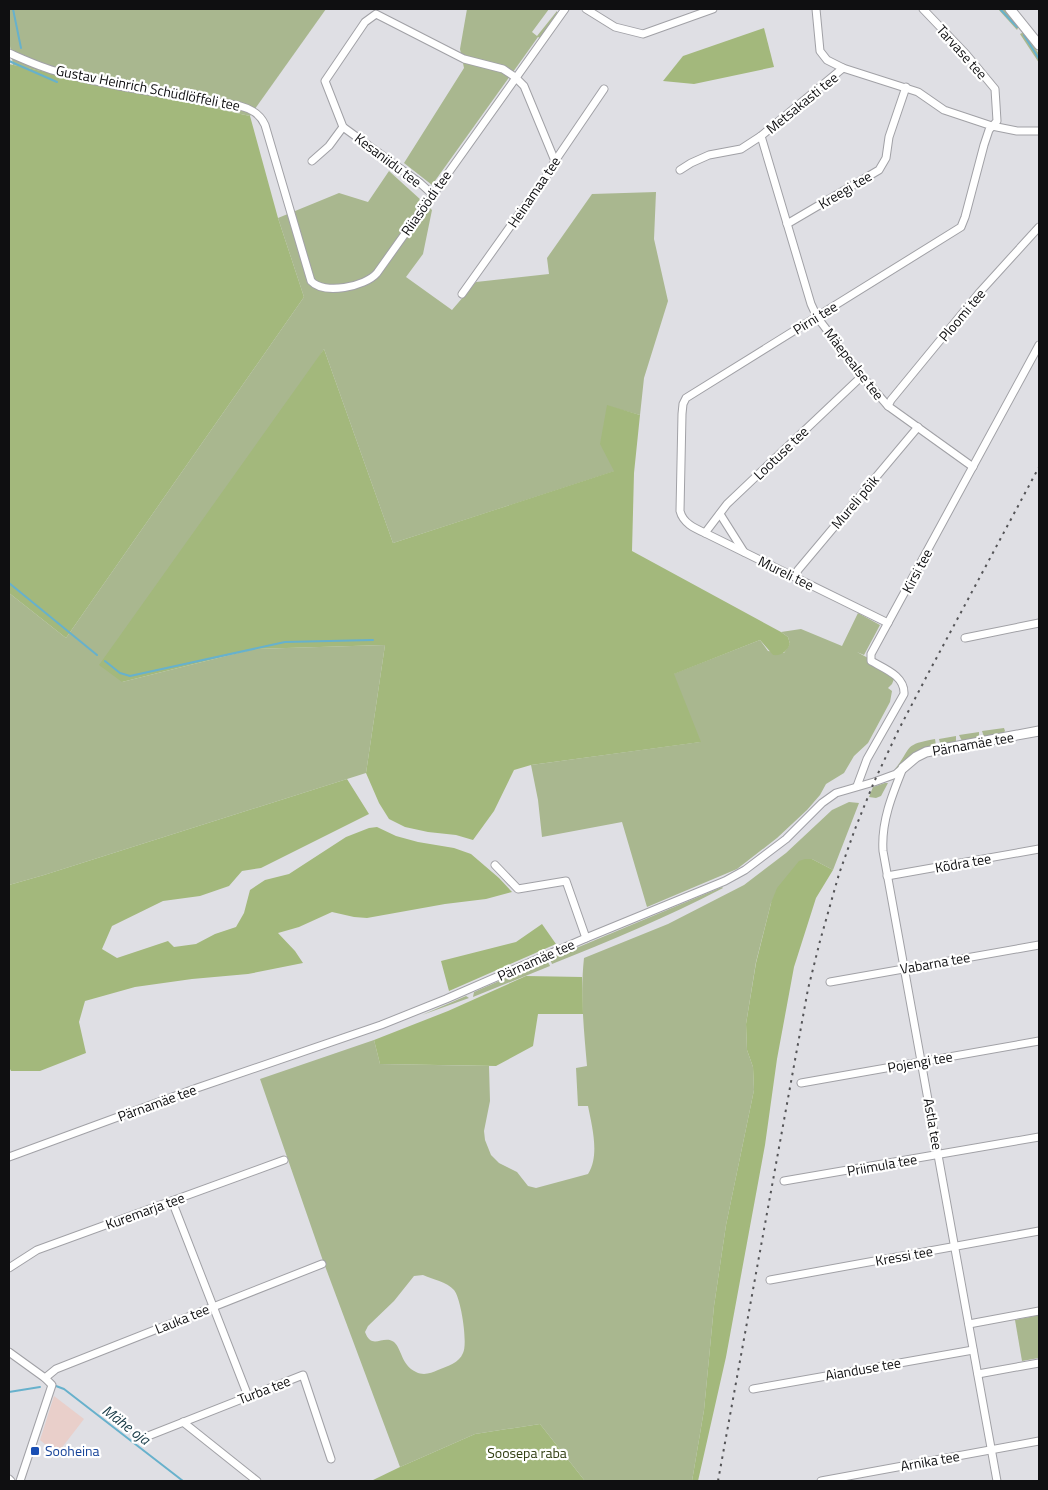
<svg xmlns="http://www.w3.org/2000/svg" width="1048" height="1490" viewBox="0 0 1048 1490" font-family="'Titillium Web',sans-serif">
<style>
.education{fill:#e9cfca}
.green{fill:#a9b78f;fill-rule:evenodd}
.forest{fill:#a3b87c}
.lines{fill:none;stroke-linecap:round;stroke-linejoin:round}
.stream{stroke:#67b1cc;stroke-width:2}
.street-casing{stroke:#a1a1a6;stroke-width:9}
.secondary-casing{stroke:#a1a1a6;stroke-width:11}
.street{stroke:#fff;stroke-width:7}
.secondary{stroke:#fff;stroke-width:9}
.rail{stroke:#545457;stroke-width:2;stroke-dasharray:2.5 5;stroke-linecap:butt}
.transit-dot{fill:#1a4fb4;stroke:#fff;stroke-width:2}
.labels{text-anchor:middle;stroke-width:4.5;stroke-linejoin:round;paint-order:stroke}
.street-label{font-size:14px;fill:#0f0f11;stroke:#fff}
.transit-label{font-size:14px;fill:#164399;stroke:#fff;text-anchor:start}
.park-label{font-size:14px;fill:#313e12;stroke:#fff}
.water-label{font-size:15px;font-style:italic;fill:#153844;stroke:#fff}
</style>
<rect width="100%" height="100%" fill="#dfdfe4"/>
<!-- education -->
<path class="education" d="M54,1396L84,1419L57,1454L40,1440Z"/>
<!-- green -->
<g class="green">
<path d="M9,9H326L250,116L13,65L9,40Z"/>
<path d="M467,9H549L532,32L537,36L557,11V13L540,38L538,37L432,185L404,163L464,68L460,49Z"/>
<path d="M998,9H1004L1019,26L1017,30Z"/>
<path d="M1022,33H1025L1039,54V63L1020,34Z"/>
<path d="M389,171L432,210L423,254L406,277L452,310L476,282L549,274L547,258L592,194L656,192L654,239L668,301L644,378L640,415L607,406L615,471L393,543L324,349L122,682L254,649L385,645L366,773L44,875L9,885V593L66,638L304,297L278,218L339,193L368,202Z"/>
<path d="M858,613L880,625L864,655L857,652L868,658V662L894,679L892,684L888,688L892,691L890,702L868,743L854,756L844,773L826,784L820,795L807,810L777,838L737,869L647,907L622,822L542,837L538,800L531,765L700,742L673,674L760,640L768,651L784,653L790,644L788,637L781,632L801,629L842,646Z"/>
<path d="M1004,728L1005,731L1002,735L984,737L982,731Z"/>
<path d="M979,732V738L962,741L959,735Z"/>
<path d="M956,736V742L942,745L940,743L939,739Z"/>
<path d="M935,739L936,746L916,752L894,770C913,748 901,745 935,739Z"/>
<path d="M885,783H888L881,796L876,798L869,797L873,787Z"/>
<path d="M849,802L859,803L833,870L812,859L771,903L756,962L746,1024L747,1050L753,1067L754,1090L726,1225L714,1306L704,1410L692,1481H585L540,1424L475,1434L400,1467L322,1258L260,1079L374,1040L380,1064L489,1066L490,1101L484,1131L485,1140L491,1155L499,1163L517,1172L528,1186L536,1188L588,1174C600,1156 592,1126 588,1106H578L576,1068L587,1066C584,1030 580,995 584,958L668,924L744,885L786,853L832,810ZM423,1275C432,1279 447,1282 454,1290C461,1298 468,1344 463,1353C459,1363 448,1366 438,1370C431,1373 424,1376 416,1372C401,1365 402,1349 394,1342C383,1334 372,1351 365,1332L368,1326L394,1301L414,1276Z"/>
<path d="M722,887L723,888C667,917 610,941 552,964L550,959Z"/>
<path d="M547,960L550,966L473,997L474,992Z"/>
<path d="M466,996L469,998L422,1015Z"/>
<path d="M1039,1315V1358L1022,1361L1015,1320Z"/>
</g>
<!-- forest -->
<g class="forest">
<path d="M764,28L774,67L694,84L663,81L683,56Z"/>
<path d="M9,64L250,116L278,218L304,297L66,638L9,593Z"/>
<path d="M324,349L393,543L614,471L600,444L607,405L640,415L634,473L632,551L781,632L788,637L790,644C787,651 782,656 773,655L760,640L674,674L701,742L531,765L514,770L494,811L473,840L456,835L428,832L405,827L389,819L379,803L366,773L385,645L254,649L122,682L99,665Z"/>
<path d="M347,779L369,814L261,868L242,871L229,886L200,896L163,901L112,926L102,949L117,958L168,941L174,947L196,944L215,934L236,927L244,913L250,890L265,880L289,874L346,837L369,828L377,827L396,836L418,842L454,848L471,854L499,878L512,892L486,899L445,904L367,918L354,917L332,912L299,927L278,933L295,951L303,963L248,974L192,979L135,987L85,1001L79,1022L86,1053L40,1071H11L9,1067V885L44,875Z"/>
<path d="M805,859H812L833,870L816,898L794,967L777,1059L765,1145L726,1357L698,1481H692L704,1410L714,1306L726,1225L754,1090L753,1067L747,1050L746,1024L756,963L771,903L777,888L799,861Z"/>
<path d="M542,924L556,944L449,991L441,961L516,942Z"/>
<path d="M526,976L582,977L583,1014H538L533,1046L496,1066L380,1064L374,1040L448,1011Z"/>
<path d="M540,1424L585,1481H371L400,1467L475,1434Z"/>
</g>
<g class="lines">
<!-- stream -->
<g class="stream">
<path d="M13,9L21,48"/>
<path d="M1000,9L1017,27"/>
<path d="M1024,35L1039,59"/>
<path d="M9,61L57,82"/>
<path d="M9,583L97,655"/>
<path d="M105,661L120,673L130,676L285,642L373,640"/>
<path d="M56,1386L64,1389L183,1481"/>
<path d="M9,1392L40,1387"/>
</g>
<defs>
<g id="street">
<path d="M586,9L615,27L643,34L713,9"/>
<path d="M816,9L820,51L827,60L843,68"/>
<path d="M9,53C25,60 42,68 59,72C118,89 180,95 240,106C252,109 260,114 265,125L311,281C324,295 365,287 377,273L565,9"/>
<path d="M761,136L811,304L817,317L862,376L888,406L973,467"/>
<path d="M312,161L329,146L343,127"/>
<path d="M680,170L691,163L709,155L741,149L761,136L843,68L918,92L944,110L992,126L1017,131H1039"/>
<path d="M432,194L420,183L343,127L325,81L365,22L376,14L464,59L503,69L515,77L524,86L555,161"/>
<path d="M787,224L879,170L886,158L889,137L906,87"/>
<path d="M462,294L547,175L555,161L604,89"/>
<path d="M888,406L891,400L979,293L1039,227"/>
<path d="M720,514L744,552"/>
<path d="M705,533L727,504L862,376"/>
<path d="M795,577L798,570L918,427"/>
<path d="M888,623L705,533C694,528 683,523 680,511L682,414L683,404L686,398L961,227L965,217L984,145L989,130L997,121L995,89L966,54L923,9"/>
<path d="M965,638L1039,623"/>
<path d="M903,768C892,795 881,822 883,851L997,1481"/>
<path d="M857,786L867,759L904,694C905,676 885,669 871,661V654L1039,345"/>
<path d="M495,865L518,889L566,881L586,938"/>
<path d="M887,876L1039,849"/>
<path d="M830,982L1039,945"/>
<path d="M801,1083L1039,1041"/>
<path d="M9,1157L197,1088L381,1025L446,999L586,938L725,881L745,870L786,839L822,803L836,793L874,782L896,774L903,768"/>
<path d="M784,1181L1039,1137"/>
<path d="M172,1201L248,1396"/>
<path d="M9,1268L37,1250L284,1160"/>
<path d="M770,1280L1039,1231"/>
<path d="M969,1324L1039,1311"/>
<path d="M9,1352L45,1378L52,1385L20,1481"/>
<path d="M978,1374L1039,1363"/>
<path d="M45,1378L56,1369L322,1264"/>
<path d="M753,1389L973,1350"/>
<path d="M183,1422L257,1481"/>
<path d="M143,1438L303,1375L331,1459"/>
<path d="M9,1479L11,1481"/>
<path d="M821,1481L1039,1441"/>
</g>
<g id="secondary">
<path d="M1010,9L1039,45"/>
<path d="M903,768L916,757L926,752L1039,731"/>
</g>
</defs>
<!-- street casing -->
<use href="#street" class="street-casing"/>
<!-- secondary casing -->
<use href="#secondary" class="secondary-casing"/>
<!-- street -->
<use href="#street" class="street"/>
<!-- secondary -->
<use href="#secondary" class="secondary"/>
<!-- rail -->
<path class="rail" d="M718,1481L808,989L820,941L839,874L855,829L874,782L898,731L930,670L1039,467"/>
</g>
<!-- markers -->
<rect class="transit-dot" x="30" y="1446" width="10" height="10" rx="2.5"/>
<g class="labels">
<!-- street labels -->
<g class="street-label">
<text transform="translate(962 52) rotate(48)" y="5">Tarvase tee</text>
<text transform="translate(148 88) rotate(11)" y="5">Gustav Heinrich Schüdlöffeli tee</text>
<text transform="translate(802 103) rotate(-39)" y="5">Metsakasti tee</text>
<text transform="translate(388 160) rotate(37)" y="5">Kesaniidu tee</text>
<text transform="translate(845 190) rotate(-31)" y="5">Kreegi tee</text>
<text transform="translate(534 192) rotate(-56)" y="5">Heinamaa tee</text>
<text transform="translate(426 203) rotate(-55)" y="5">Riiasöödi tee</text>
<text transform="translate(962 315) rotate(-50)" y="5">Ploomi tee</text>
<text transform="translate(815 318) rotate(-32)" y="5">Pirni tee</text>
<text transform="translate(854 364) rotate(52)" y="5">Mäepealse tee</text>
<text transform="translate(781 453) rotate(-44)" y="5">Lootuse tee</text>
<text transform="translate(855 502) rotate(-50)" y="5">Mureli põik</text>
<text transform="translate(917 571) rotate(-62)" y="5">Kirsi tee</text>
<text transform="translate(786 573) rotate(26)" y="5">Mureli tee</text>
<text transform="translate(973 744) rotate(-10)" y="5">Pärnamäe tee</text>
<text transform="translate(963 863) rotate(-10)" y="5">Kõdra tee</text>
<text transform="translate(536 960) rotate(-24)" y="5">Pärnamäe tee</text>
<text transform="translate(935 963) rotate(-10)" y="5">Vabarna tee</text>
<text transform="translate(920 1062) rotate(-10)" y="5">Pojengi tee</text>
<text transform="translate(157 1103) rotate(-20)" y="5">Pärnamäe tee</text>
<text transform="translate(933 1124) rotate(80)" y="5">Astla tee</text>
<text transform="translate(882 1165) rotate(-10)" y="5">Priimula tee</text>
<text transform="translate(145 1211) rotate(-20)" y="5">Kuremarja tee</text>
<text transform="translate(904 1256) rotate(-10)" y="5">Kressi tee</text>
<text transform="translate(182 1319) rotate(-22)" y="5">Lauka tee</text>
<text transform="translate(863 1369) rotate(-10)" y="5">Aianduse tee</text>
<text transform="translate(264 1390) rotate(-21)" y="5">Turba tee</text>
<text transform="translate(930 1461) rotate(-10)" y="5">Arnika tee</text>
</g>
<!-- transit labels -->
<g class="transit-label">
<text x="45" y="1456">Sooheina</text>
</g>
<!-- park labels -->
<g class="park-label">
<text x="527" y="1458">Soosepa raba</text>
</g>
<!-- water labels -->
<g class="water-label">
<text transform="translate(126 1425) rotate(37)" y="5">Mähe oja</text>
</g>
</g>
<!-- border -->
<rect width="1048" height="1490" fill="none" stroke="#0f0f11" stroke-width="20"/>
</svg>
